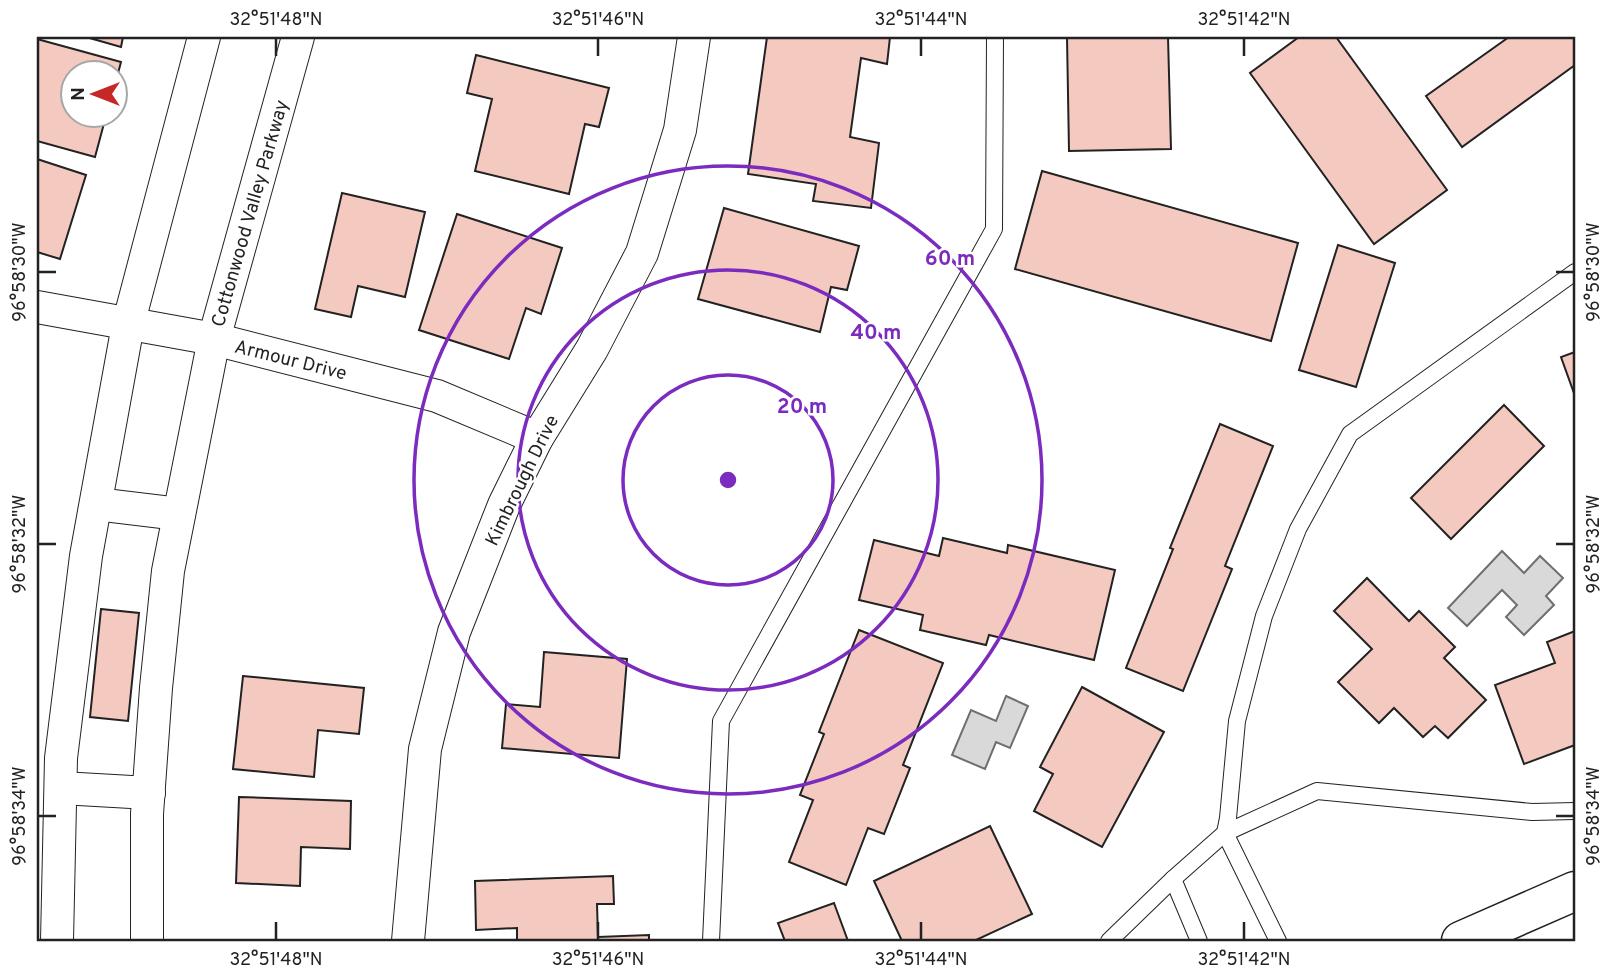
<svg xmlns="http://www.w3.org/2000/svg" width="1612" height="978" viewBox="0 0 1612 978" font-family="Overpass,sans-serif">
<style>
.water{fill:#d9d9d9;stroke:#6f6f6f;stroke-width:2}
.building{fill:#f3c9c0;stroke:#222;stroke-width:2}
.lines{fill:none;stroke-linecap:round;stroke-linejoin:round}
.lane-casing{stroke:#222;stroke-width:18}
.street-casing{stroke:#222;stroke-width:34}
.secondary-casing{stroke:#222;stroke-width:41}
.lane{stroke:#fff;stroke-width:16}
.street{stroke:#fff;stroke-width:32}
.secondary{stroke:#fff;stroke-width:38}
.ticks{fill:none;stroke:#222;stroke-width:2.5}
.ring{fill:none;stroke:#7b2cbf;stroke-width:3.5}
.labels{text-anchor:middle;stroke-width:5;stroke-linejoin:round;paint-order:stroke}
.street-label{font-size:19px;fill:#222;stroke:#fff}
.centre{fill:#7b2cbf;stroke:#fff;stroke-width:3.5}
.ring-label{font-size:21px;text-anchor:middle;font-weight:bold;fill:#7b2cbf;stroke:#fff;stroke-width:5;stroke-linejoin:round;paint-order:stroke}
.neatline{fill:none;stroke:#222;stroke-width:2.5}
.ticks-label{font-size:18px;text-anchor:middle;fill:#222}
</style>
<rect width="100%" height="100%" fill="#fff"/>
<!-- water -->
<g class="water">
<path d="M1502,551L1524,573L1540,556L1563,578L1546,596L1554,605L1524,635L1506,617L1517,605L1502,590L1467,626L1448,608Z"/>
<path d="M1006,696L1028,706L1010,748L996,742L985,769L952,755L971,710L996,721Z"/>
</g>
<!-- building -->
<g class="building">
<path d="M86,37H123L121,47Z"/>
<path d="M767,37H890L887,64L861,58L850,137L879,143L871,208L813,201L816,184L748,174Z"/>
<path d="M1067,37H1168L1171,149L1069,151Z"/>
<path d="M1299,37H1336L1447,190L1374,244L1250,73Z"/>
<path d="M1509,37H1575V65L1462,147L1426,96Z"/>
<path d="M37,39L121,62L116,81V74H74V116H106L95,157L37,141Z"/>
<path d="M476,55L609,88L599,127L585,124L569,194L475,171L492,99L467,93Z"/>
<path d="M37,159L86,175L60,259L37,252Z"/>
<path d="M1042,171L1298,243L1271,341L1015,269Z"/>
<path d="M342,193L425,212L405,297L358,286L351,317L315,309Z"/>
<path d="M724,208L859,246L847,290L831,287L820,332L698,299Z"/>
<path d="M457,214L562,248L541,314L526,308L509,359L419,330Z"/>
<path d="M1338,245L1395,263L1356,387L1299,370Z"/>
<path d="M1575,352V396L1561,357Z"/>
<path d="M1504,405L1544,446L1451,539L1411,498Z"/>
<path d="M1220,424L1273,446L1225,566L1232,569L1183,691L1126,668L1173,549L1170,548Z"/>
<path d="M943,538L1007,553L1008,545L1115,570L1094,660L989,635L986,645L920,630L923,615L859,600L874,540L939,556Z"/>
<path d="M1367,578L1409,621L1419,611L1455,647L1444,658L1486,700L1448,738L1435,726L1423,737L1394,708L1379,723L1338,682L1372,649L1334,611Z"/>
<path d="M101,609L139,613L128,721L90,717Z"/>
<path d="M859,630L943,663L903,765L910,768L884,834L868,828L846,885L789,862L813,800L800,795L824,734L819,732Z"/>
<path d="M1575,631V745L1524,764L1495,685L1555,663L1547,642Z"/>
<path d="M544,652L627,659L619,758L502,748L506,704L540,707Z"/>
<path d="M243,676L364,688L359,734L318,730L314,777L233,769Z"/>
<path d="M1082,687L1164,732L1102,847L1034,811L1053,774L1040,767Z"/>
<path d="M239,797L351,801L350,849L301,847L300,886L236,883Z"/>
<path d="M990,826L1032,914L974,941H902L874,881Z"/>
<path d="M613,876L614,904H597L598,937L649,935V941H517V928L476,930L475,881Z"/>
<path d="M834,903L848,941H785L778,923Z"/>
</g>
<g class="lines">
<defs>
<g id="lane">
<path d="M1173,879L1199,941"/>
<path d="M711,941L721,721L994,229L995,37"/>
<path d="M1109,941L1173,879L1225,833L1317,791L1532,812L1575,811"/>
<path d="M1278,941L1225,833L1228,818L1237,721L1264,616L1298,529L1350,434L1575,272"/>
</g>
<g id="street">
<path d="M37,307L214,339L437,396L537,438"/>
<path d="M96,504L179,514"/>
<path d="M61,788L149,793"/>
<path d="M57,941L61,758L86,556L128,325L204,37"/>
<path d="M147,941V814L156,688L168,571L214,339L298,37"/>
<path d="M408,941L425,749L454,632L504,505L537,438L592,349L642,253L680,130L694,37"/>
</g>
<path id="secondary" d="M1461,941L1575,891"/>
</defs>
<!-- lane casing -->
<use href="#lane" class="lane-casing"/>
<!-- street casing -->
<use href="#street" class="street-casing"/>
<!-- secondary casing -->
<use href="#secondary" class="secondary-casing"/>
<!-- lane -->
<use href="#lane" class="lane"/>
<!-- street -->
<use href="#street" class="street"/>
<!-- secondary -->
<use href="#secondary" class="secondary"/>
</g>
<!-- ticks -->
<path class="ticks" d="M276,38V56M598,38V56M921,38V56M1244,38V56M38,272H56M1556,272H1574M38,544H56M1556,544H1574M38,816H56M1556,816H1574M276,922V940M598,922V940M921,922V940M1244,922V940"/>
<!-- distance rings -->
<g class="ring">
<circle cx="728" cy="480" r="105"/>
<circle cx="728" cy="480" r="210"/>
<circle cx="728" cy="480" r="314"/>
</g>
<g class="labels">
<!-- street labels -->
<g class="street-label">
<text transform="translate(249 213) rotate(-74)" y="7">Cottonwood Valley Parkway</text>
<text transform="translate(291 359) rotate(14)" y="7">Armour Drive</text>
<text transform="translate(521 480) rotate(-64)" y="7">Kimbrough Drive</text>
</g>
</g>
<circle cx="728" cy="480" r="10" class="centre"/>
<g class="ring-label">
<text x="950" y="265">60 m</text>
<text x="876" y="339">40 m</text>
<text x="802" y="413">20 m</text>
</g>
<!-- border -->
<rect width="1612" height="978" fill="none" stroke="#ffffff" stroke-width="77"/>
<!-- north arrow -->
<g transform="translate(94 94) rotate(270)"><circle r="33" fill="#ffffff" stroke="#a7a7a7" stroke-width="2"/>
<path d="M0-5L12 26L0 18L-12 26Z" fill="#c62828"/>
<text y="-10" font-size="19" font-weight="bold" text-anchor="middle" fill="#222222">N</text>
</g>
<rect x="38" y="38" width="1536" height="902" class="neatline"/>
<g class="ticks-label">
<text x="276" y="25">32°51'48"N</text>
<text x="598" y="25">32°51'46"N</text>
<text x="921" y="25">32°51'44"N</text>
<text x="1244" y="25">32°51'42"N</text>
<text transform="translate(1593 272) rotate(-90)" y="6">96°58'30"W</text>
<text transform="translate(19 272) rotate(-90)" y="6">96°58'30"W</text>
<text transform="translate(1593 544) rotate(-90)" y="6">96°58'32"W</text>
<text transform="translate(19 544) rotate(-90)" y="6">96°58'32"W</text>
<text transform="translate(1593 816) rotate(-90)" y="6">96°58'34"W</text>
<text transform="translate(19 816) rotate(-90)" y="6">96°58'34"W</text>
<text x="276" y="965">32°51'48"N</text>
<text x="598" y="965">32°51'46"N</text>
<text x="921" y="965">32°51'44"N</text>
<text x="1244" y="965">32°51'42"N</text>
</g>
</svg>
